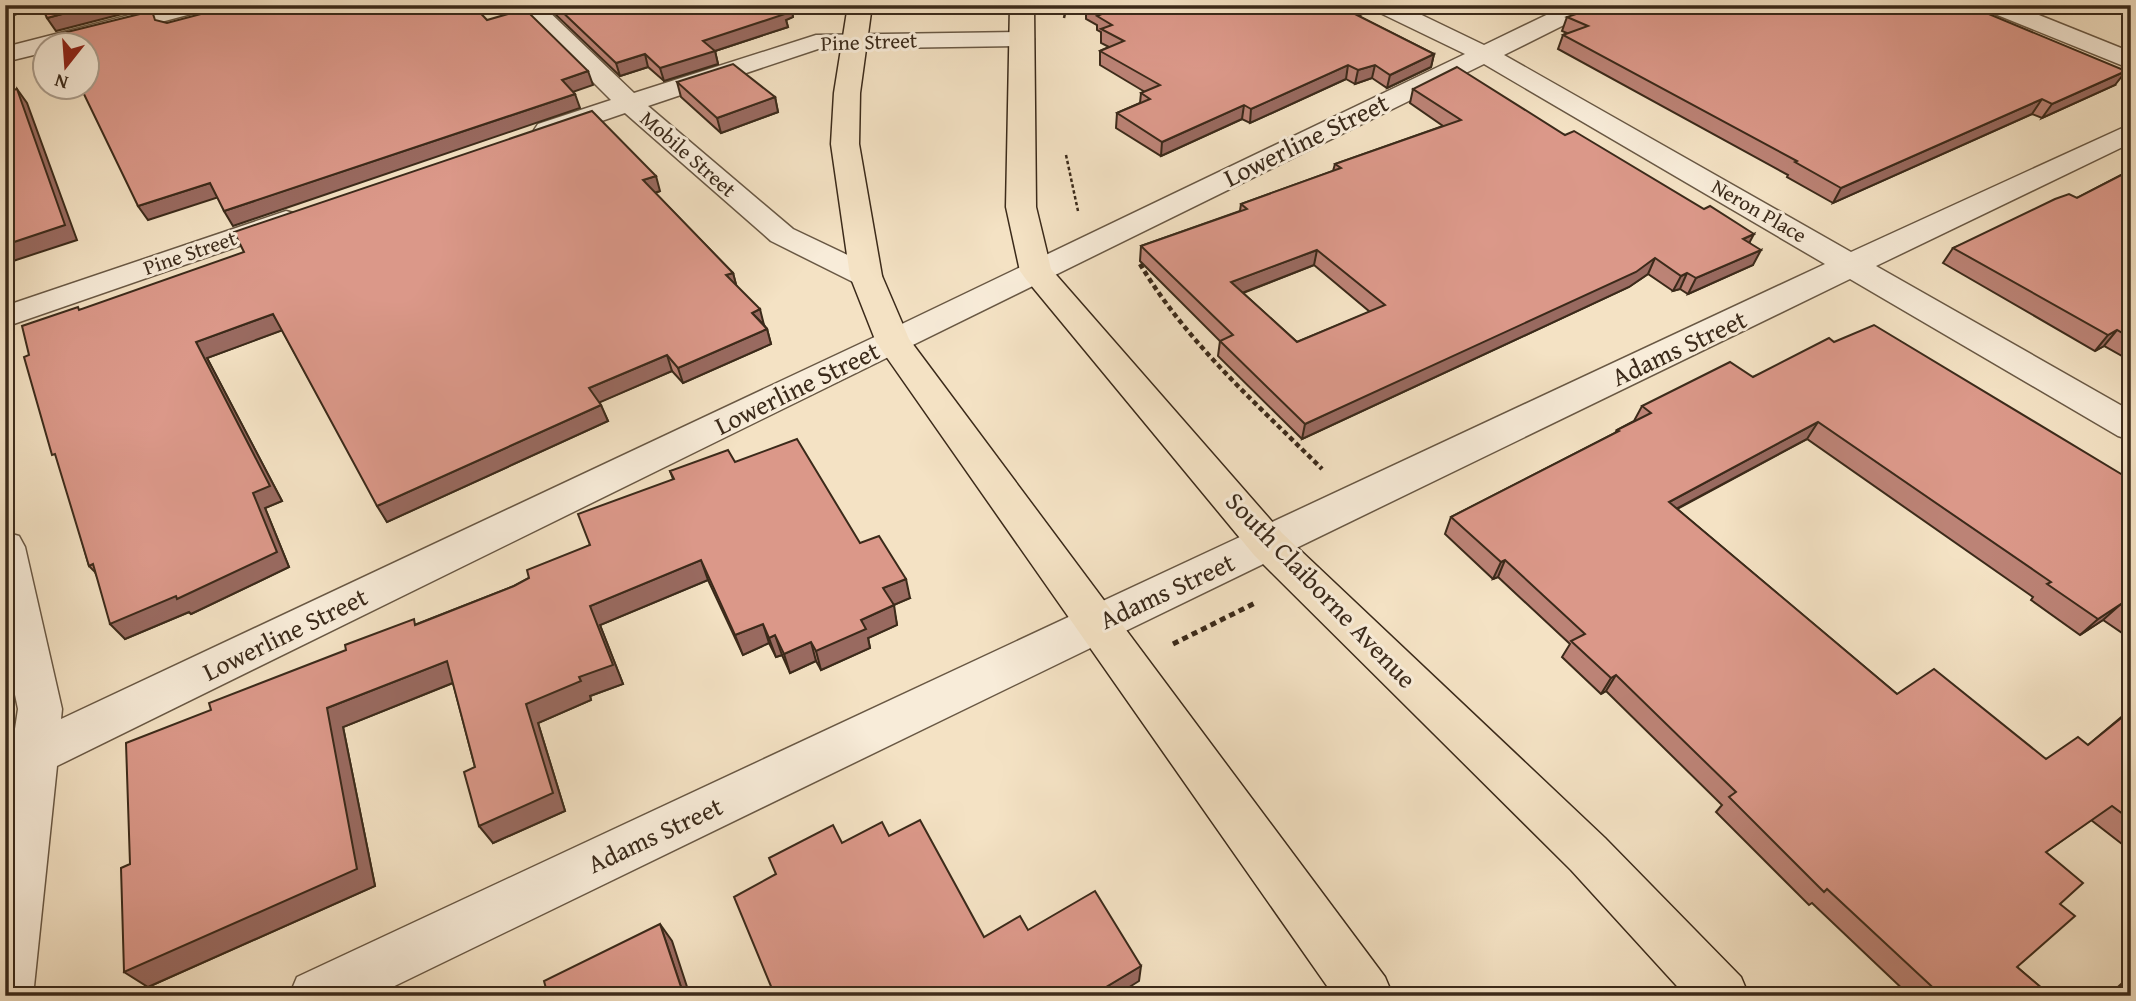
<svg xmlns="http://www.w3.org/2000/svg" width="2136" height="1001" viewBox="0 0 2136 1001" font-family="'Gentium Book Plus',serif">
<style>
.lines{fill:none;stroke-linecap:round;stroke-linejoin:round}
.minor-casing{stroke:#695844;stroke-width:3}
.major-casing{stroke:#3b2a1a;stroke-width:3}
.path-far2{stroke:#3b2a1a;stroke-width:2.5;stroke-dasharray:3.5 2.5;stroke-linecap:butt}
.path-far1{stroke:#3b2a1a;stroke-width:4.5;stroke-dasharray:5 3.5;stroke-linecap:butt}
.path{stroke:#3b2a1a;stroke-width:5;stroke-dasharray:6 4.5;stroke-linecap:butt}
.minor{fill:#f8ecd9;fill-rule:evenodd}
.major{fill:#f4e2c4;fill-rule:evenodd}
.wall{fill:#bc8376;stroke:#3b2a1a;stroke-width:2;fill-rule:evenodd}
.shaded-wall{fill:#996a60;stroke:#3b2a1a;stroke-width:2}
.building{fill:#db9889;stroke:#3b2a1a;stroke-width:2;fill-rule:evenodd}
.labels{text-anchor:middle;stroke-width:6;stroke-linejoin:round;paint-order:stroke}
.far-street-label{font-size:21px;fill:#3b2a1a;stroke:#f8ecd9}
.street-label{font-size:26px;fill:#3b2a1a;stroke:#f8ecd9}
</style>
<rect width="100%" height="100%" fill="#f4e2c4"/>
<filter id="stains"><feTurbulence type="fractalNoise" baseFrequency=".00286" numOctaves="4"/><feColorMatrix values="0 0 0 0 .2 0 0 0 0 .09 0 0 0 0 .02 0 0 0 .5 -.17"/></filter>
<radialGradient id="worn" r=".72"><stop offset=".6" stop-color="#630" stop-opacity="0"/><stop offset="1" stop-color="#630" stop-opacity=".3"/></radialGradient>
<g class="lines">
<defs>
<g id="minor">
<path d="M169,5H210L206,10L71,46H46V52L5,62V47Z"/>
<path d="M516,5H542L634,93L816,35L1022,32L1031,34L1034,39L1031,44L1022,46L818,49L648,106L793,229L877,269L882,276L877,283L866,286L855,283L771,241L625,113L558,136L548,138L538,136L534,130L538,124L611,100Z"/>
<path d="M1370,5H1401L1484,45L1567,5H1598L1594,10L1504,55L1851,252L2131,124V143L1876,266L2131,411V440L2118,436L1850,279L374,996H289L297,977L1825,264L1484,64L57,766L33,996H5V745L13,742L18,709L5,647V532L19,536L25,547L62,709L61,719L881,334L1465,54L1374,10Z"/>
<path d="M1981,5H2014L2131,52V69L1985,10Z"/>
<path d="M286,211L297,214L301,220L297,226L5,327V306Z"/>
</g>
<g id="major">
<path d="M848,5H872L860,93L859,144L882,276L909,339L1385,977L1393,996H1334L876,342L850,276L831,144L834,93Z"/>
<path d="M1010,5H1034L1036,207L1051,269L1282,533L1605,838L1741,977L1749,996H1686L1571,870L1254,555L1025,278L1020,271L1006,207Z"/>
</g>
</defs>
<!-- minor casing -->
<use href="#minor" class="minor-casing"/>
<!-- major casing -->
<use href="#major" class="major-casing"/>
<!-- path-far2 -->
<g class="path-far2">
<path d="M1064,18L1067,5"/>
<path d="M1066,155L1078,211"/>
</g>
<!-- path-far1 -->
<path class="path-far1" d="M1140,264C1188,344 1257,404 1322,469"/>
<!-- path -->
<path class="path" d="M1173,644L1255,603"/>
<!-- minor -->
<use href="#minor" class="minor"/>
<!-- major -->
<use href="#major" class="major"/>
</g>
<!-- wall -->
<g class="wall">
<path d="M552,5H791L793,17L786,20L788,27L715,51L718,64L664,81L648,67L620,76L555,14Z"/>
<path d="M1084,5H1372L1371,10L1358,16L1434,54L1431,67L1387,88L1372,78L1355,84L1346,79L1250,123L1242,119L1161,156L1116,128L1117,113L1140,103L1141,93L1145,92L1100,65V51L1109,47L1101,43V32L1097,30V25L1086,19V6Z"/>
<path d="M2107,5H2131V14Z"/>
<path d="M1979,10L2115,85L2042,118L2032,114L1833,203L1787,177L1788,175L1558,49L1563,35L1567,33L1562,31L1567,17Z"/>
<path d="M677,82L775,97L778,112L721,133L681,97Z"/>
<path d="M1413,89L1565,135L1750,243L1753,265L1688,294L1680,289L1673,291L1648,274L1629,287L1302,439L1218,356L1220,341L1140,261L1141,246L1240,211L1241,204L1333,171L1335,164L1443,126L1410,103ZM1314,265L1370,312L1297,342L1243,293Z"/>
<path d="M2131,170V361L2104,346L2095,351L1943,263L1953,248L2077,198Z"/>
<path d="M660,191L655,193L733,273L736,285L767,329L771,344L683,383L672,371L599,402L608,421L387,522L282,330L207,358L282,501L265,508L289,567L191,614L189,612L125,639L95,572L89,566L29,355L80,310Z"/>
<path d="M1834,342L2131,480V639L2103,620L2080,635L2031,600L2033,597L1807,439L1677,509L1897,694L2046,759L2088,745L2131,709V851L2091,820L2046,852L2060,904L2017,967L2051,996H1910L1812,903L1809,905L1716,812L1722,805L1606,691L1601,694L1562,657L1570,644L1498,577L1493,579L1445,534L1451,517L1615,433L1617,430L1634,421L1642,406L1753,377Z"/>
<path d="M735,462L860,543L910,598L893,605L897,625L868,638L870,648L821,670L816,661L790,673L782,655L776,657L769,643L743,655L708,580L600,625L623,684L590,696L591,700L538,723L565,811L493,843L475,767L453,683L343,727L375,886L148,987L130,864L211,710L417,624L514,586L590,545L673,479L670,471Z"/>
<path d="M2131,975V996H2108Z"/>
</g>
<!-- shaded-wall -->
<g class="shaded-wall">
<path d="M5,5H38L5,19Z"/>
<path d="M96,5H157L56,31L47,18Z"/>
<path d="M791,5L793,17L786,20L788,27L715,51L718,64L664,81L660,68L703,41L778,9Z"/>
<path d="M1354,5H1372L1371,10L1342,22L1345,9Z"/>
<path d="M645,54L648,67L620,76L616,63Z"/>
<path d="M1434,54L1431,67L1387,88L1390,75Z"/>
<path d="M1348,65L1346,79L1250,123L1251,109Z"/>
<path d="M1375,65L1372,78L1355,84L1358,70Z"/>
<path d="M588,71L593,85L567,94L562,80Z"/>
<path d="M2126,71L2115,85L2042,118L2052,104Z"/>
<path d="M17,89L27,103L77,240L13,261L5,252V245Z"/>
<path d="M575,94L580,108L233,226L224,211Z"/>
<path d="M775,97L778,112L721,133L717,118Z"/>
<path d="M2042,99L2032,114L1833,203L1841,188Z"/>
<path d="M1244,105L1242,119L1161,156L1162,142Z"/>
<path d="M656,176L660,191L648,195L643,180Z"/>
<path d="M210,183L219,197L148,220L138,206Z"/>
<path d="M1754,234L1746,249L1743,239Z"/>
<path d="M1317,250L1314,265L1229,298L1231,282Z"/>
<path d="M1761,250L1753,265L1688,294L1696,278Z"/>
<path d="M1655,258L1648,274L1629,287L1302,439L1305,424Z"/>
<path d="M733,273L737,288L726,275Z"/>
<path d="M1687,273L1680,289L1673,291L1681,276Z"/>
<path d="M760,309L764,325L752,313Z"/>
<path d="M273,314L283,330L207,358L282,501L265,508L289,567L191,614L189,612L125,639L110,624L253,493L196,342Z"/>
<path d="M767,329L771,344L683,383L678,368Z"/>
<path d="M2117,330L2104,346L2095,351L2108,335Z"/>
<path d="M667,355L672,371L596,404L589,388Z"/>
<path d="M601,405L608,421L387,522L377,506Z"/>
<path d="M1818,422L1807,439L1659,518L1669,502Z"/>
<path d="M701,560L708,580L600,625L623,684L590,696L591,700L538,723L565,811L493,843L479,826L526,704L579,677L590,606Z"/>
<path d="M1505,560L1498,577L1493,579L1501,562Z"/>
<path d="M906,579L910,598L887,608L883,588Z"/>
<path d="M2121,604L2103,620L2080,635L2098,619Z"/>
<path d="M894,605L897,625L868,638L870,648L821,670L816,651L861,620Z"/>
<path d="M763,624L769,643L743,655L735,635Z"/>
<path d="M775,635L782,655L776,657L769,638Z"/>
<path d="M811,642L816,661L790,673L784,654Z"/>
<path d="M447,661L460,680L343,727L375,886L148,987L124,972L327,708Z"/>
<path d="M1616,675L1606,691L1601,694L1611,678Z"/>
<path d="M660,924L672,941L690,996H684Z"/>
<path d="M1141,966L1139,981L1115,996H1091Z"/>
</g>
<!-- building -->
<g class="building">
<path d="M41,5H96L47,18Z"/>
<path d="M235,5H473L487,20L525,9L588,71L562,80L575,94L224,211L210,183L138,206L81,88H88V46H60L55,35L152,11L155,20L167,23Z"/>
<path d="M555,5H790L778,9L785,14L703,41L715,51L660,68L645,54L616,63Z"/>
<path d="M1087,5H1354L1345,9L1434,54L1390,75L1375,65L1358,70L1348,65L1251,109L1244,105L1162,142L1117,113L1150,99L1141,93L1160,85L1100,51L1124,41L1101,29L1112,25L1097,16L1102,14L1086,6Z"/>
<path d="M1603,5H1981L1979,10L2126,71L2052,104L2042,99L1841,188L1795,162L1797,161L1563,35L1588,26L1567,17Z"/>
<path d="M733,64L775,97L717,118L677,82Z"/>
<path d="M1457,67L1565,135L1574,131L1704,209L1710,206L1754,234L1743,239L1761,250L1696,278L1687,273L1681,276L1655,258L1636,272L1305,424L1220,341L1233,335L1141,246L1247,209L1241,204L1341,168L1335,164L1461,120L1413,89ZM1317,250L1385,305L1297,342L1231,282Z"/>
<path d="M17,89L65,225L5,245V92Z"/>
<path d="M592,111L656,176L643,180L733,273L726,275L760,309L752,313L767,329L678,368L667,355L589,388L601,405L377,506L273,314L196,342L270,486L253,493L277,552L177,599L176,596L110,624L93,564L89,566L55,454L52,455L24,357L29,355L22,326L78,307L79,310L244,252L234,232Z"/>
<path d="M2131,170V338L2117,330L2108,335L1953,248L2055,199L2069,194L2077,198Z"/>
<path d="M1874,325L2131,480V611L2121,604L2098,619L2047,584L2051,582L1818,422L1669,502L1897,694L1934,669L2046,759L2078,737L2088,745L2131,710V820L2112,806L2046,852L2083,883L2060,904L2075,916L2017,967L2051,996H1942L1827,889L1824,892L1729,797L1736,792L1616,675L1611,678L1571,641L1585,634L1505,560L1501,562L1451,517L1619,431L1617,430L1651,413L1642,406L1730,362L1753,377L1829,338L1834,342Z"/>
<path d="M797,439L860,543L879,536L906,579L883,588L894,605L861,620L866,629L816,651L811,642L784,654L775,635L769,638L763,624L735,635L701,560L590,606L613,665L579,677L581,681L526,704L553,793L479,826L464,772L475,767L447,661L327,708L357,869L124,972L121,868L130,864L126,743L211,710L209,703L346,650L345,645L414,619L415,625L514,586L529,578L527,570L590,545L578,514L674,479L670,471L728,450L735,462Z"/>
<path d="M920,820L984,937L1020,916L1028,930L1095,891L1141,966L1091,996H775L734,897L776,874L769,858L833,825L842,843L882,822L889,836Z"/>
<path d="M660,924L684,996H548L544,981Z"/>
<path d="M2131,984V996H2118Z"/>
</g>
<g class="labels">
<!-- far-street labels -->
<g class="far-street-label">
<text transform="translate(869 42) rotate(-2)" y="7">Pine Street</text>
<text transform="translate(688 154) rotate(41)" y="7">Mobile Street</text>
<text transform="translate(1759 211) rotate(30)" y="7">Neron Place</text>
<text transform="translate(190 253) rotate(-19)" y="7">Pine Street</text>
</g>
<!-- street labels -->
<g class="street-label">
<text transform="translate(1306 140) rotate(-26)" y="9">Lowerline Street</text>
<text transform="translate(1679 348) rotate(-25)" y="9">Adams Street</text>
<text transform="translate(797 388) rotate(-26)" y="9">Lowerline Street</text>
<text transform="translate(1321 590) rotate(46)" y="9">South Claiborne Avenue</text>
<text transform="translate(1167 591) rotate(-25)" y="9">Adams Street</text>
<text transform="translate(285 634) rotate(-26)" y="9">Lowerline Street</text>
<text transform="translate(655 835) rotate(-25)" y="9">Adams Street</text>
</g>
</g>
<!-- margin -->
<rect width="2136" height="1001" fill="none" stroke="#f4e2c4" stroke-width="28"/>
<rect x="7" y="7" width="2122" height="987" fill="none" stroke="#3b2a1a" stroke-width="3.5"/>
<rect x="14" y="14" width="2108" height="973" fill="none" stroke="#3b2a1a" stroke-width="2"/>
<!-- north arrow -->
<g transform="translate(66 66) rotate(197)"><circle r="33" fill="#f8ecd9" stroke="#ac9e8d" stroke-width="2"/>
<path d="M0-5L12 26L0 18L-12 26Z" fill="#8f2418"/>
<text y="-10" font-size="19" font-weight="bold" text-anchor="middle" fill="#3b2a1a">N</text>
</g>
<rect width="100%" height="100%" filter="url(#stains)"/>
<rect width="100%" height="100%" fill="url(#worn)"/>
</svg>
